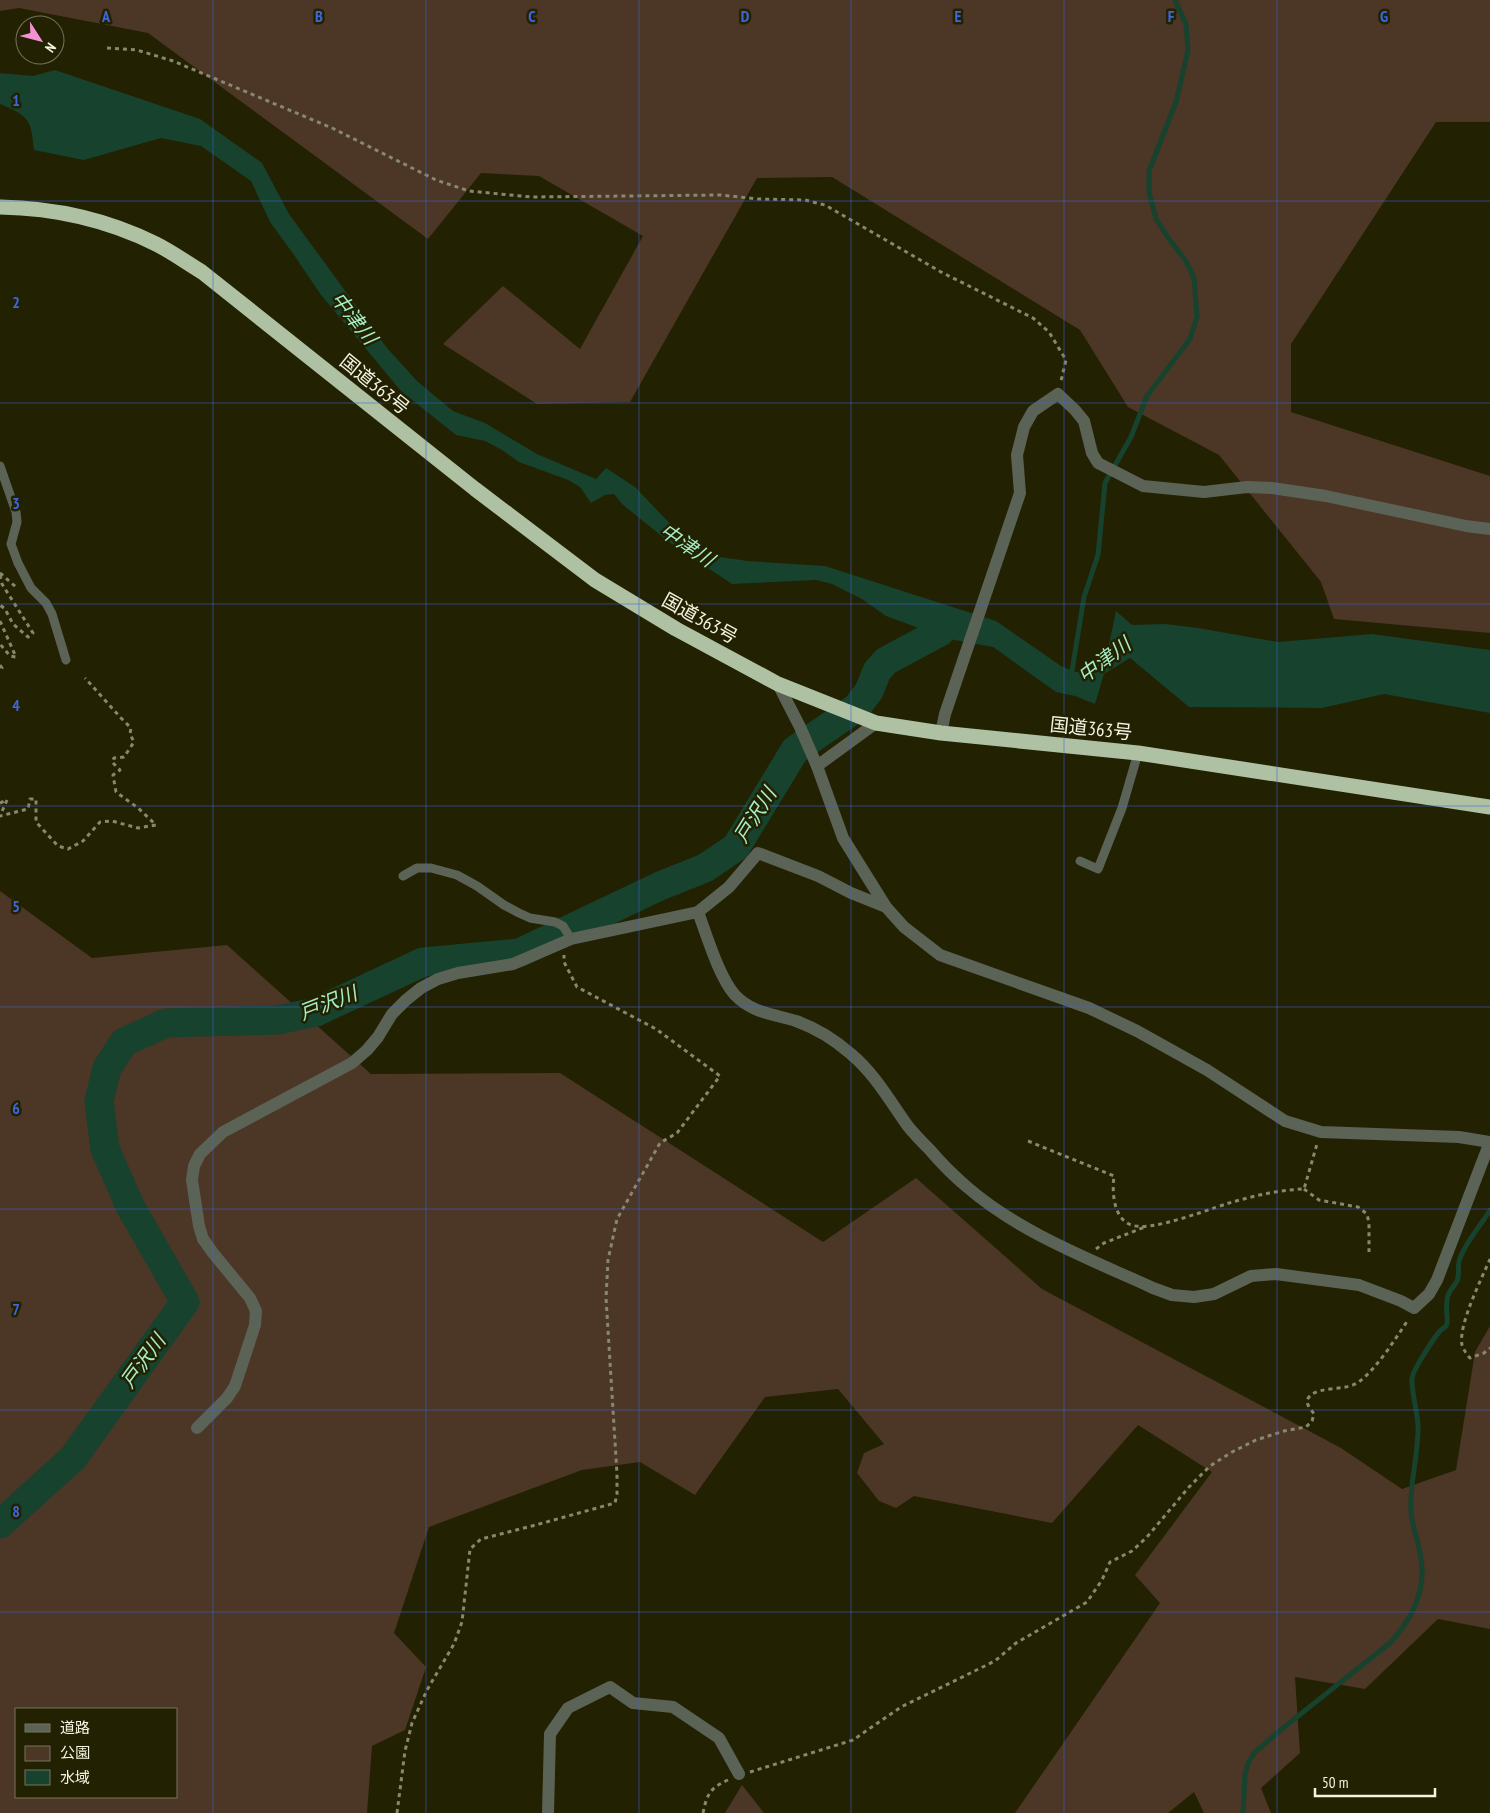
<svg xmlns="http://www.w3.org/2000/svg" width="1490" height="1813" viewBox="0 0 1490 1813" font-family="'PT Sans Narrow','Noto Sans JP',sans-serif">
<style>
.green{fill:#4c3625;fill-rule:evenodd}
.water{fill:#17422d}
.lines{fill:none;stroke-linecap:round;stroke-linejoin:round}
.stream{stroke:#17422d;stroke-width:5}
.river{stroke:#17422d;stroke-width:29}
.path{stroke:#88886f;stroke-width:3;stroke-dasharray:4 4;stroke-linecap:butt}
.lane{stroke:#5b6357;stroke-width:9}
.street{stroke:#5b6357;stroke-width:12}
.highway{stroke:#aec2a3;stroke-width:15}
.grid{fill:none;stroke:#3d67da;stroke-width:1;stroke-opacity:0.55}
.labels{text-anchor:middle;stroke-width:5;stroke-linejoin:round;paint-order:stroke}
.street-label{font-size:19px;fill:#f4f4e2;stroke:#222102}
.water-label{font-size:20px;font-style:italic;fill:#a5eec6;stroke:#222102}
.grid-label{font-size:16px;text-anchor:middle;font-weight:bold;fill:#3d67da;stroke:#222102;stroke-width:5;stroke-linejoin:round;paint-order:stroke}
</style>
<rect width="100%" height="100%" fill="#222102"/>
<!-- green -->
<g class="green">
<path d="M0,0H1490V122H1436L1291,344V412L1490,476V633L1334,619L1321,582L1219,455L1128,407L1080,330L832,177L757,178L630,402L537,404L443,344L503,286L580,349L643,236L539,176L481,173L428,239L148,33L19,8L0,11Z"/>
<path d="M0,891L92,958L227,945L371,1074L560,1073L823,1242L916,1178L1042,1289L1341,1448L1402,1489L1456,1470L1475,1352L1490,1326V1629L1438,1619L1365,1689L1295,1677L1300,1753L1261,1788L1271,1813H1204L1194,1792L1168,1813H1015L1160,1603L1135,1575L1212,1472L1138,1425L1052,1523L914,1496L896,1508L879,1501L857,1473L864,1453L884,1444L838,1389L765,1397L695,1495L640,1462L582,1470L429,1527L394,1633L426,1667L405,1730L372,1746L367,1813H0ZM16,1709H176V1797H16Z"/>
<path d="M742,1785L764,1813H725Z"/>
</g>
<!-- water -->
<path class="water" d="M55,70L200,119L262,163L289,214L387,348L417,381L453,411L485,423L537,454L596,479L606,468L635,487L677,531L706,555L748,561L825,566L996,621L1061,666L1076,672L1088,671L1107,654L1116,611L1132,625L1165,624L1198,628L1278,642L1372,634L1490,650V713L1384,694L1322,708L1189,707L1130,658L1104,674L1095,704L1075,696L1056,692L993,647L949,639L886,616L862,599L832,584L816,580L732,584L669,542L622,504L614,494L605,495L591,503L580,487L568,480L519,462L502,450L485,441L456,435L401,391L321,295L294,255L270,222L251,181L201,146L161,138L84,160L34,150C31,119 29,116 0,104V73L33,76Z"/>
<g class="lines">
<!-- stream -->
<g class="stream">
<path d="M1071,677L1084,597L1098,555L1105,483L1131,437L1147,396L1190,339L1197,317L1194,278L1186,261L1169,239L1156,219L1149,192V171L1176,102L1188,50L1186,24L1175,0"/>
<path d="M1243,1813L1245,1775L1248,1763L1255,1752L1283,1728L1390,1643C1413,1618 1428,1588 1420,1553C1418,1540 1412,1526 1411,1512C1409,1483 1419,1454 1418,1425C1417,1410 1412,1395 1412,1380C1411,1372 1434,1338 1440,1331C1442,1329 1444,1328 1446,1326C1450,1321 1443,1305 1449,1293C1451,1289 1455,1285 1457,1281C1460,1274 1457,1265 1460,1258C1467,1240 1480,1227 1490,1210"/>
</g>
<!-- river -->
<path class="river" d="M0,1524L73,1458L185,1302L130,1206L105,1149L99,1101L107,1068L124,1042L166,1023L277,1020L316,1012L423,962L519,953L660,886L705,868L736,847L795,750L856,708L869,691L877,671L886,661L940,632L947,625"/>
<!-- path -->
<g class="path">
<path d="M107,48L137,50L173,61L332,128L436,180L469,191L531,197L721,195L758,199L805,200L825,205L941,272L1033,318L1049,332L1066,360L1061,381"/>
<path d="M0,573L16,587"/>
<path d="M0,575L2,584L33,633L28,637L13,624L5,609L0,605"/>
<path d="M0,621L16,657L10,656L0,644"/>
<path d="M0,665L2,668L0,670"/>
<path d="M7,800L0,816L28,809L30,799H36V822L58,846L68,849L83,841L100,822L112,821L138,828L156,825L138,808L116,792L113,775L120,770L112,762L114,758L124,757L134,742L130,734L131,728L121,718L85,678"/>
<path d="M0,803L7,800"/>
<path d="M1028,1141L1114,1176C1112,1191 1113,1216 1129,1224C1149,1235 1217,1205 1240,1200C1261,1194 1282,1190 1304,1189L1317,1144"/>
<path d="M1304,1189L1319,1200L1358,1207L1367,1214L1369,1223V1252"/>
<path d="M1096,1249L1104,1243L1145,1227"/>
<path d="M1490,1259C1482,1278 1458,1325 1462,1345C1464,1350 1466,1354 1470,1358L1484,1353L1490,1348"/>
<path d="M750,1772L853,1740L901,1707L995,1661L1016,1643L1087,1602L1102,1580L1110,1562L1132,1551L1147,1537L1189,1487L1210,1466L1232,1452L1256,1440L1284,1431L1306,1427L1312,1421L1314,1414C1311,1409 1304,1403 1309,1397C1319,1385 1347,1392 1360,1381C1377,1368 1396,1338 1408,1320"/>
<path d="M397,1813L405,1751L412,1723L427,1690L454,1644L462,1622L470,1549L481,1539L532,1526L615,1503L617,1494V1474L606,1298L608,1260L617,1219L660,1143L677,1133L720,1076L656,1029L577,987L564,962V955"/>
<path d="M703,1813C707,1794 710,1788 728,1780"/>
</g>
<!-- lane -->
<g class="lane">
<path d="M0,466L16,512L17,522L11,544L18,563L31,588L46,603L52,614L66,660"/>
<path d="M1080,861L1098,869L1122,808L1138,753"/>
<path d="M403,876L417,868H431L457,875L477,886L504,905L519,913L530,918L555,922L563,926L571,939"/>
</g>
<!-- street -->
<g class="street">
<path d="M778,684L800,727L817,766L843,838L886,907L904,927L940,955L1089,1008L1137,1031L1207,1070L1285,1121L1321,1132L1459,1137L1490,1142"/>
<path d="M941,733L945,714L1020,493L1017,455L1024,427L1033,411L1058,394L1075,410L1084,421L1092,453L1098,463L1143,486L1204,492L1247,487L1272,488L1326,496L1466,526L1490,529"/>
<path d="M817,766L876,723"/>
<path d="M698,912C707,936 719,977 735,995C752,1013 773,1014 796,1021C816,1028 835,1040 851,1054C874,1073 890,1101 907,1125C914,1134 922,1142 930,1150C941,1163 954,1176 967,1187C1020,1233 1090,1259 1153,1288L1172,1295L1194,1297L1214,1294L1251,1276L1276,1274L1359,1285L1401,1301L1414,1308L1429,1294L1437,1280L1490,1142"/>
<path d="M197,1428L227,1398L235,1386L255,1325L256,1311L250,1298L213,1253L203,1239L199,1226L192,1180L194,1166L200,1154L223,1132L352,1063L367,1050L378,1037L392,1014L406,1000L421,988L438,979L458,973L513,964L571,939L698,912L729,887L758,853L818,876L851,893L886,907"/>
<path d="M548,1813L550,1734L568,1708L610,1687L633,1703L673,1707L719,1738L739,1774"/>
</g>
<!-- highway -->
<path class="highway" d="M0,207C54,208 108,220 156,244C172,252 187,263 202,272L475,489L595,580L676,629L778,684L876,723L941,733L1138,753L1490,807"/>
</g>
<!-- grid -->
<path class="grid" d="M213,0V1813M426,0V1813M639,0V1813M851,0V1813M1064,0V1813M1277,0V1813M0,201H1490M0,403H1490M0,604H1490M0,806H1490M0,1007H1490M0,1209H1490M0,1410H1490M0,1612H1490"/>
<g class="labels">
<!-- street labels -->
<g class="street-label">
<text transform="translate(375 384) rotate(39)" y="7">国道363号</text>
<text transform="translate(700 618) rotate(29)" y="7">国道363号</text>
<text transform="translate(1091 728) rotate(6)" y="7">国道363号</text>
</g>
<!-- water labels -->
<g class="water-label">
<text transform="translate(354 318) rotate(52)" y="7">中津川</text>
<text transform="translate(687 545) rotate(34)" y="7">中津川</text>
<text transform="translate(1104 660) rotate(-37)" y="7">中津川</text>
<text transform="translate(755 815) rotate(-58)" y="7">戸沢川</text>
<text transform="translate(328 1003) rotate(-21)" y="7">戸沢川</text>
<text transform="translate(143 1361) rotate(-54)" y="7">戸沢川</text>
</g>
</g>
<g class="grid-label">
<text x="106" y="22">A</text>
<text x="319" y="22">B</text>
<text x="532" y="22">C</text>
<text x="745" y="22">D</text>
<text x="958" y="22">E</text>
<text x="1171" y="22">F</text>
<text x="1384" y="22">G</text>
<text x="16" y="106">1</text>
<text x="16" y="308">2</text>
<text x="16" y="509">3</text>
<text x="16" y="711">4</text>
<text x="16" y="912">5</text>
<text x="16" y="1114">6</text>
<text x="16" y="1315">7</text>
<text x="16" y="1517">8</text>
</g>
<!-- legend -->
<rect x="15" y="1708" width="162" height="90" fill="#222102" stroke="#76755c"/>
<rect x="25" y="1724" width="25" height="8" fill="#5b6357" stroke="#76755c"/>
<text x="60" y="1733" font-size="15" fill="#f4f4e2">道路</text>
<rect x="25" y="1746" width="25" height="15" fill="#4c3625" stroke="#76755c"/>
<text x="60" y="1758" font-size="15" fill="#f4f4e2">公園</text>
<rect x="25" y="1770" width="25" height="15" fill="#17422d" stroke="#76755c"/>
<text x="60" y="1783" font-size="15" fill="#f4f4e2">水域</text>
<!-- north arrow -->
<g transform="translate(40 40) rotate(126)"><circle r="24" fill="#222102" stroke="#76755c"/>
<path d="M0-4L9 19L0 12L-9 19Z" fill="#f491d3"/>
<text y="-8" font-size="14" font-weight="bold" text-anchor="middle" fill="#f4f4e2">N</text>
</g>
<!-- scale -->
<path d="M1315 1788v8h120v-8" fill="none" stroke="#f4f4e2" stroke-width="2.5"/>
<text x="1322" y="1788" font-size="15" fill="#f4f4e2" stroke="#222102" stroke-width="4" paint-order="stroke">50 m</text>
</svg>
